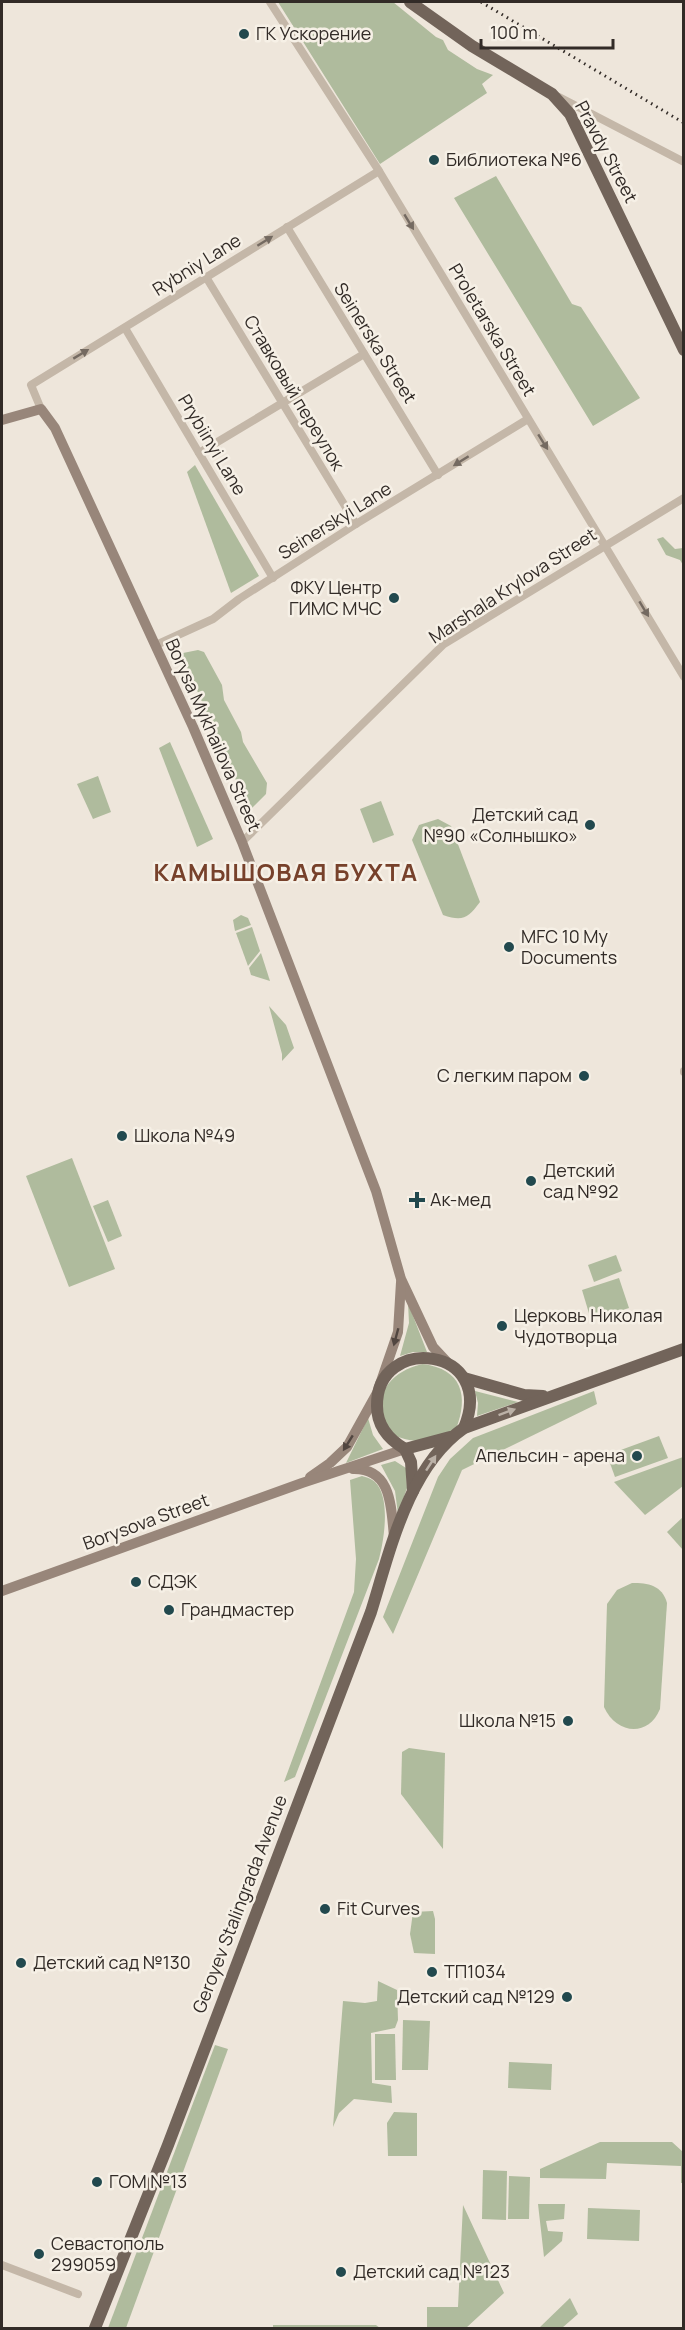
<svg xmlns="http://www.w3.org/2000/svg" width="685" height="2330" viewBox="0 0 685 2330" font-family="Manrope,sans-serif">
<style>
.green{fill:#afbb9d}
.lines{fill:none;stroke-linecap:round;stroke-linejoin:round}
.street{stroke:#c4b7a8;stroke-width:8}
.secondary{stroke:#98867a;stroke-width:10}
.primary{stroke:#72645a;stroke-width:12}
.rail{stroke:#322b27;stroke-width:3;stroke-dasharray:1.5 4.5;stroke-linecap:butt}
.oneway{fill:#746a61}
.oneway2{fill:#514640}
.oneway3{fill:#bbb1a7}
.poi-dot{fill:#22494e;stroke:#f6f0e6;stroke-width:2}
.labels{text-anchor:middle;stroke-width:5;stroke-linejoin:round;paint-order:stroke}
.poi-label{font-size:18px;fill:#322b27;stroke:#f6f0e6;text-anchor:start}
.street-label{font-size:18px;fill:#322b27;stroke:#f6f0e6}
.district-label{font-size:24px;font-weight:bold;letter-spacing:1.5px;fill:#77412b;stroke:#f6f0e6}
</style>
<rect width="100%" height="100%" fill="#eee6db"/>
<!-- green -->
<g class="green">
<path d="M278,2H393L436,37L443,40L448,50L477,69L493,75L482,84L487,93L380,164Z"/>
<path d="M496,176L572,304L581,307L640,398L593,426L454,198Z"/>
<path d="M195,465L259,576L231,593L187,472Z"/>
<path d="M663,537L675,549L683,548V565L680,560L666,555L657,539Z"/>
<path d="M198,650L204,652L222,685L224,700L241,732L243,742L267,783L266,794L252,808H248L183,658V653Z"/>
<path d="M170,742L213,839L197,847L159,748Z"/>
<path d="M98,776L111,812L93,819L77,784Z"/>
<path d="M381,801L394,835L373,843L360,809Z"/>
<path d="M438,819L451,826L480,902C468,918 463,922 443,915L412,840L419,825Z"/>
<path d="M241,915L248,918L251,925L235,931L233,920Z"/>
<path d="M252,927L260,951L248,966L236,933Z"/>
<path d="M261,953L270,981L251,975L249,968Z"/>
<path d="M269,1006L286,1025L294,1048L282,1061V1054Z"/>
<path d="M72,1158L115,1269L69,1287L26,1176Z"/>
<path d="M108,1200L122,1236L108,1242L93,1206Z"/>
<path d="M616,1255L622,1271L594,1282L588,1265Z"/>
<path d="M619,1278L629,1308L591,1320L582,1290Z"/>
<path d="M408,1303L427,1352H413L400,1356L409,1323Z"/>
<path d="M423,1364C462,1369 469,1396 456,1429C433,1443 415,1445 391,1434C388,1427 384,1419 382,1412C376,1386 401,1368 423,1364Z"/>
<path d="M475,1391L518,1402L477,1416L478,1403Z"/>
<path d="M594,1391L597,1404L462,1470L393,1634L383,1617L438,1477L450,1459L473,1438Z"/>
<path d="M368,1418L373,1435L383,1449L346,1463Z"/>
<path d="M659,1436L668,1458L615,1477L607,1455Z"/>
<path d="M683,1457V1486L645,1515L614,1482Z"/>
<path d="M395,1461L406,1468L407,1488L398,1514L395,1491L381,1465Z"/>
<path d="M362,1476C366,1477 372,1479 375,1482C391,1498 384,1540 379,1559L295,1777L284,1782L354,1592L356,1559L350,1480Z"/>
<path d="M683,1517V1550L667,1532Z"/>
<path d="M632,1583C648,1583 662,1585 667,1603L660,1709C648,1738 616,1734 604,1707L607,1604L617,1590Z"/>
<path d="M409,1748L445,1753L443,1849L401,1794L402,1752Z"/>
<path d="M433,1911L435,1919V1954L414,1953L410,1934L413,1912Z"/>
<path d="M378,1981L397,1990L398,2020L395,2028L371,2033L372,2083L391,2086L392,2103L354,2099L339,2113L333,2127L343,2001L365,2003L377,2001Z"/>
<path d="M403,2020L430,2021L428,2070H402Z"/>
<path d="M375,2034H395L396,2080H375Z"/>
<path d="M215,2045L228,2049L126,2328H108Z"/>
<path d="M509,2062L552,2064L551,2090L508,2088Z"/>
<path d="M394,2112L417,2113V2156H388L387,2123Z"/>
<path d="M600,2142H672L683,2152V2183H681V2166L607,2163L606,2179L540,2178V2169Z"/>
<path d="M483,2170L507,2171L506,2220L482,2219Z"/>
<path d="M509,2176L530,2177L529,2219H508Z"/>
<path d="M538,2204H565L564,2219L546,2221L548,2231L563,2232L562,2241L544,2257Z"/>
<path d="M463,2205L504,2293L466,2328H427V2307H458Z"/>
<path d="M588,2208L640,2210L639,2241L587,2239Z"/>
<path d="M570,2298L578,2314L562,2328H539Z"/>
<path d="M273,2325H376L380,2328H273Z"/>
</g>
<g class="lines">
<!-- street -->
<g class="street">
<path d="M270,2L379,171L684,677"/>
<path d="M559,97L684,162"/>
<path d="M287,227L438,475"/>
<path d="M206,277L356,524"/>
<path d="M125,328L273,578"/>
<path d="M41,409L31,385L379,171"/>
<path d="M199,453L364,354"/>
<path d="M156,645L213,619L239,599L356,524L528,419"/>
<path d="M242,842L444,644L684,498"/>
<path d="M684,1071V1072"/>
<path d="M2,2265L78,2294"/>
</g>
<!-- secondary -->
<g class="secondary">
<path d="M2,420L41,409L55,428L193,727L242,842L376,1191L401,1279L433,1347L447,1362"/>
<path d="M353,1469C392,1468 391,1507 394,1537"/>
<path d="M310,1477L330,1463L347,1447L377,1393L398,1332L401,1282"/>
<path d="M2,1591L302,1483L405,1449"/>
</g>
<!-- primary -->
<g class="primary">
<path d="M410,2L472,46L552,94L570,114L684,350"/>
<path d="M464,1378L524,1395L543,1396"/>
<path d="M450,1437L405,1449C388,1439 377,1426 377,1406C376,1333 498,1346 464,1428"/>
<path d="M405,1449L411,1462L413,1491"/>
<path d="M95,2328L168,2145L371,1612C390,1551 408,1467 464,1428L684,1349"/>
</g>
<!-- rail -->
<path class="rail" d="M481,2L684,123"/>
</g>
<!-- one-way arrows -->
<defs><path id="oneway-solid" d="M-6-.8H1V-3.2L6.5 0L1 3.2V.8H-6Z" transform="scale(1.5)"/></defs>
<g class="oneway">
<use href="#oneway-solid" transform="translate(409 222) rotate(59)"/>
<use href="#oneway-solid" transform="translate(265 241) rotate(-32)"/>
<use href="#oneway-solid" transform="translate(81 354) rotate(-31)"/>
<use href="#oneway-solid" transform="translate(543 442) rotate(58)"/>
<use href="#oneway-solid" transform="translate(461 461) rotate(148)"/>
<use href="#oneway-solid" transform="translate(644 609) rotate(59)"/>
</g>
<g class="oneway2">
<use href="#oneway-solid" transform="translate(396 1337) rotate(105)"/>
<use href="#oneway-solid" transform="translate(348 1443) rotate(122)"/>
</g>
<g class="oneway3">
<use href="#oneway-solid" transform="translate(507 1412) rotate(-20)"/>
<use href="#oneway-solid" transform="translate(431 1463) rotate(-57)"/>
</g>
<!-- markers -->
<g class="poi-dot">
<circle cx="244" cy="34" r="6"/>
<circle cx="434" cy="160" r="6"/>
<circle cx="394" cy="598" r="6"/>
<circle cx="590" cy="825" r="6"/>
<circle cx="509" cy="947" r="6"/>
<circle cx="584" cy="1076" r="6"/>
<circle cx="122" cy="1136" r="6"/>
<circle cx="531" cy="1181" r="6"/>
<path d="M414 1191h6v6h6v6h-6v6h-6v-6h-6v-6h6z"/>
<circle cx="502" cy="1326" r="6"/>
<circle cx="637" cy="1456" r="6"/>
<circle cx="136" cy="1582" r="6"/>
<circle cx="169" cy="1610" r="6"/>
<circle cx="568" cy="1721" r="6"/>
<circle cx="325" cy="1909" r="6"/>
<circle cx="21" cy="1963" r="6"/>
<circle cx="432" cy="1972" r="6"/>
<circle cx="567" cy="1997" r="6"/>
<circle cx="97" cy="2182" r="6"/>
<circle cx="39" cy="2254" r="6"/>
<circle cx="341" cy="2272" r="6"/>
</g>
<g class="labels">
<!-- poi labels -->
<g class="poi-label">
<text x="256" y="40">ГК Ускорение</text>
<text x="446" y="166">Библиотека №6</text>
<text x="382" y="594" text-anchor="end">ФКУ Центр<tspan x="382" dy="21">ГИМС МЧС</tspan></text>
<text x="578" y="821" text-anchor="end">Детский сад<tspan x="578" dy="21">№90 «Солнышко»</tspan></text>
<text x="521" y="943">MFC 10 My<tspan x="521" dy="21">Documents</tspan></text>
<text x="572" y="1082" text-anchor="end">С легким паром</text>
<text x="134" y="1142">Школа №49</text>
<text x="543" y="1177">Детский<tspan x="543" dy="21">сад №92</tspan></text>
<text x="430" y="1206">Ак-мед</text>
<text x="514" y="1322">Церковь Николая<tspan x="514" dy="21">Чудотворца</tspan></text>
<text x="625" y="1462" text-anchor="end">Апельсин - арена</text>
<text x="148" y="1588">СДЭК</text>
<text x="181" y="1616">Грандмастер</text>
<text x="556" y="1727" text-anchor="end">Школа №15</text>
<text x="337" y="1915">Fit Curves</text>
<text x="33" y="1969">Детский сад №130</text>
<text x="444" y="1978">ТП1034</text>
<text x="555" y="2003" text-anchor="end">Детский сад №129</text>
<text x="109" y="2188">ГОМ №13</text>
<text x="51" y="2250">Севастополь<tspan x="51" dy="21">299059</tspan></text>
<text x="353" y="2278">Детский сад №123</text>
</g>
<!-- street labels -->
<g class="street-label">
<text transform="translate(606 152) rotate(62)" y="6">Pravdy Street</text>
<text transform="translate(197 265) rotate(-32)" y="6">Rybniy Lane</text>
<text transform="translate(492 330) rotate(59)" y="6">Proletarska Street</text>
<text transform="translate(375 343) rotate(58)" y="6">Seinerska Street</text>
<text transform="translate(294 393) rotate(59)" y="6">Ставковый переулок</text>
<text transform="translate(212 445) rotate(59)" y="6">Prybiinyi Lane</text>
<text transform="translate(335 521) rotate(-32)" y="6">Seinerskyi Lane</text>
<text transform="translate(513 586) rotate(-33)" y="6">Marshala Krylova Street</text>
<text transform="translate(213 735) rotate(66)" y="6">Borysa Mykhailova Street</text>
<text transform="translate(146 1522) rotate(-20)" y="6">Borysova Street</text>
<text transform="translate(240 1904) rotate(-69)" y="6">Geroyev Stalingrada Avenue</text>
</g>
<!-- district labels -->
<g class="district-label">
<text x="286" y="881">КАМЫШОВАЯ БУХТА</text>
</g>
</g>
<!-- border -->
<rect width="685" height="2330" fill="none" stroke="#322b27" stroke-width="6"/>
<!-- scale -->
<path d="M481 39v9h132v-9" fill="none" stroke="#322b27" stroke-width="3"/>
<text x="490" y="39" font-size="18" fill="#322b27" stroke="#f6f0e6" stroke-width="4.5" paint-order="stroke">100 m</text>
</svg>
